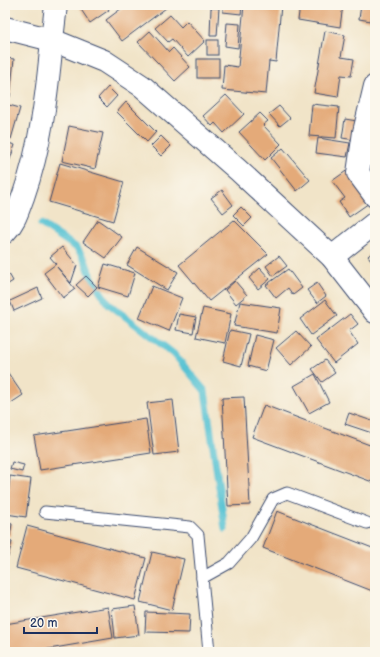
<svg xmlns="http://www.w3.org/2000/svg" width="380" height="657" viewBox="0 0 380 657" font-family="'Balsamiq Sans',sans-serif">
<style>
.lines{fill:none;stroke-linecap:round;stroke-linejoin:round}
.stream{stroke:#57c2d3;stroke-width:7}
.building{fill:#e4aa79}
.service-casing{stroke:#3b4a6e;stroke-width:13}
.minor-casing{stroke:#3b4a6e;stroke-width:24}
.tertiary-casing{stroke:#3b4a6e;stroke-width:24}
.service{stroke:#fff;stroke-width:11}
.minor{stroke:#fff;stroke-width:22}
.tertiary{stroke:#fff;stroke-width:22}
</style>
<rect width="100%" height="100%" fill="#fbf7ec"/>
<filter id="ink" filterUnits="userSpaceOnUse"><feTurbulence type="fractalNoise" baseFrequency=".025" numOctaves="2"/><feDisplacementMap in="SourceGraphic" scale="8" xChannelSelector="R" yChannelSelector="G"/><feConvolveMatrix kernelMatrix="1 2 1 2 8 2 1 2 1" color-interpolation-filters="sRGB"/></filter>
<filter id="wash" filterUnits="userSpaceOnUse"><feTurbulence type="fractalNoise" baseFrequency=".012" numOctaves="4" result="noise"/><feDisplacementMap in="SourceGraphic" scale="16" xChannelSelector="R" yChannelSelector="G"/><feGaussianBlur stdDeviation="0.9" result="paint"/><feColorMatrix in="noise" values="0 0 0 0 0 0 0 0 0 0 0 0 0 0 0 0 0 1.4 0 .05"/><feComposite in="paint" operator="in"/></filter>
<g filter="url(#wash)">
<rect width="100%" height="100%" fill="#f1e4c8"/>
<g class="lines">
<!-- stream -->
<path class="stream" d="M41,224L77,248L85,260L92,279L109,304L174,354L205,391L225,529"/>
</g>
<g id="blocks">
<!-- building -->
<g class="building">
<path d="M78,5H106L109,10L90,23Z"/>
<path d="M126,5H170L122,41L106,20Z"/>
<path d="M223,5H242L241,14L223,12Z"/>
<path d="M244,5H281L276,62L269,61L266,94L222,90L224,65L238,67Z"/>
<path d="M300,5L320,7V5H343L340,27L298,20Z"/>
<path d="M361,5H373L371,21L359,19Z"/>
<path d="M211,8H219L217,36H210Z"/>
<path d="M170,15L181,27L187,21L205,41L188,57L172,39L168,42L155,28Z"/>
<path d="M227,23L240,24L238,48L225,46Z"/>
<path d="M150,31L169,52L173,48L190,67L175,81L138,42Z"/>
<path d="M325,31L345,35L341,57L354,59L351,76L341,75L338,97L314,93Z"/>
<rect x="207" y="40" width="11" height="15"/>
<path d="M5,58L14,59L10,97H5Z"/>
<rect x="197" y="59" width="22" height="19"/>
<path d="M108,87L117,96L107,107L98,98Z"/>
<path d="M226,95L244,114L224,133L215,123L212,126L203,116Z"/>
<path d="M126,102L156,132L147,142L117,112Z"/>
<path d="M5,104L20,108L11,139L5,137Z"/>
<path d="M312,104L339,107L336,138L309,136Z"/>
<path d="M279,106L290,118L280,126L269,114Z"/>
<path d="M260,113L268,121L263,125L281,144L265,160L239,132Z"/>
<path d="M345,119L357,121L355,140L342,138Z"/>
<path d="M69,126L103,133L95,169L62,161Z"/>
<path d="M375,131V166L366,165Z"/>
<path d="M161,136L171,146L161,156L151,146Z"/>
<path d="M318,138L350,143L347,157L316,153Z"/>
<path d="M5,142L15,145L9,162L5,161Z"/>
<path d="M283,148L310,180L297,191L271,158Z"/>
<path d="M60,163L124,182L113,221L49,202Z"/>
<path d="M349,169L372,201L349,217L339,202L345,198L332,181Z"/>
<path d="M222,190L233,205L223,213L211,198Z"/>
<path d="M241,207L252,218L244,226L233,215Z"/>
<path d="M98,220L122,237L106,258L83,242Z"/>
<path d="M234,220L268,254L209,301L179,265Z"/>
<path d="M62,247L77,265L71,283L57,267L75,289L63,298L44,273L56,264L50,257Z"/>
<path d="M137,247L178,272L167,290L127,265Z"/>
<path d="M375,250V265L368,256Z"/>
<path d="M279,256L287,266L273,276L266,266Z"/>
<path d="M105,264L135,273L128,296L98,287Z"/>
<path d="M260,268L270,279L258,289L249,278Z"/>
<path d="M288,269L302,288L293,295L288,288L276,298L266,285Z"/>
<path d="M9,274L13,281L5,286V276Z"/>
<path d="M86,276L97,287L88,296L76,285Z"/>
<path d="M235,281L247,295L236,304L225,290Z"/>
<path d="M317,283L326,296L317,303L307,290Z"/>
<path d="M152,286L182,298L169,331L139,318Z"/>
<path d="M38,288L42,298L14,311L10,301Z"/>
<path d="M325,300L337,316L311,335L300,319Z"/>
<path d="M240,302L281,308L277,333L234,326Z"/>
<path d="M203,308L231,314L225,343L196,337Z"/>
<path d="M179,314L196,317L193,333L176,330Z"/>
<path d="M350,314L358,324L349,331L358,344L334,363L316,340Z"/>
<path d="M230,330L249,334L241,366L223,361Z"/>
<path d="M296,331L311,347L291,365L276,348Z"/>
<path d="M255,335L274,340L266,371L248,366Z"/>
<path d="M325,360L335,373L322,382L312,369Z"/>
<path d="M6,370L23,395L5,407V371Z"/>
<path d="M315,374L329,402L309,413L294,386Z"/>
<path d="M244,397L250,505L228,506L222,398Z"/>
<path d="M173,400L179,452L154,455L147,403Z"/>
<path d="M264,405L375,447V483L252,437Z"/>
<path d="M349,413L375,422V434L345,424Z"/>
<path d="M146,419L151,453L40,470L34,436Z"/>
<path d="M12,462L24,465L22,472L10,469Z"/>
<path d="M10,476L31,479L26,517L6,514Z"/>
<path d="M277,511L375,549V592L263,548Z"/>
<path d="M5,522L12,524L10,536L5,535Z"/>
<path d="M27,526L146,558L135,600L16,568Z"/>
<path d="M5,540L12,542L7,560L5,559Z"/>
<path d="M152,552L184,559L172,610L140,602Z"/>
<path d="M135,606L139,635L115,638L112,609Z"/>
<path d="M108,607L113,638L31,652H5V624Z"/>
<path d="M146,612L190,614L189,633L145,632Z"/>
</g>
</g>
</g>
<g filter="url(#ink)">
<use href="#blocks" fill-opacity="0" stroke="#3b4a6e" stroke-width="1"/>
<g class="lines">
<defs>
<g id="service">
<path d="M45,512L190,527L198,535L209,652"/>
<path d="M202,578L229,563L251,538L273,499L287,493L367,523"/>
</g>
<g id="minor">
<path d="M5,28L52,40C47,94 41,146 23,197C18,210 15,222 5,232"/>
<path d="M375,86L364,132L358,173L375,196"/>
<path d="M332,257L375,223"/>
</g>
<path id="tertiary" d="M56,5L52,40L104,61L142,86L238,170L332,257L375,312"/>
</defs>
<!-- service casing -->
<use href="#service" class="service-casing"/>
<!-- minor casing -->
<use href="#minor" class="minor-casing"/>
<!-- tertiary casing -->
<use href="#tertiary" class="tertiary-casing"/>
<!-- service -->
<use href="#service" class="service"/>
<!-- minor -->
<use href="#minor" class="minor"/>
<!-- tertiary -->
<use href="#tertiary" class="tertiary"/>
</g>
</g>
<!-- margin -->
<rect width="380" height="657" fill="none" stroke="#fbf7ec" stroke-width="20"/>
<!-- scale -->
<path d="M24 627v6h73v-6" fill="none" stroke="#1b2f5e" stroke-width="2"/>
<text x="30" y="627" font-size="12" fill="#1b2f5e" stroke="#fbf7ec" stroke-width="3" paint-order="stroke">20 m</text>
</svg>
